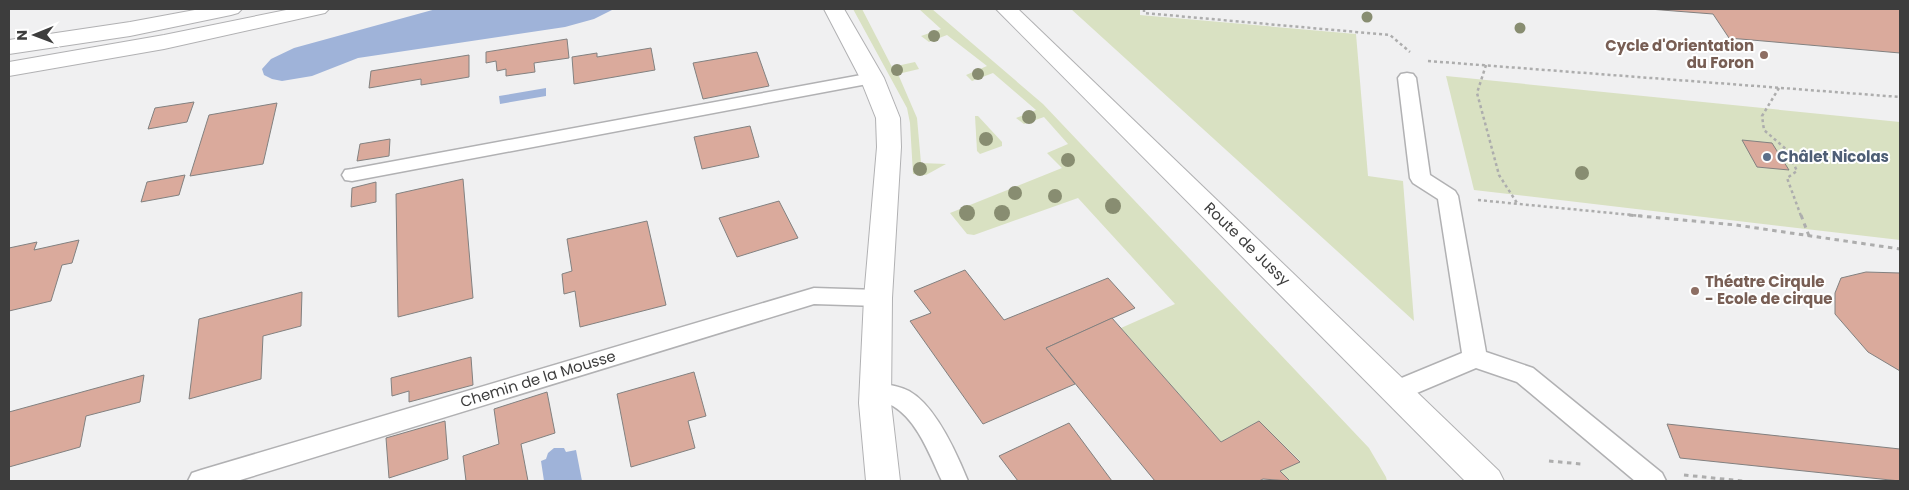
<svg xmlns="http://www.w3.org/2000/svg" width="1909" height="490" viewBox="0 0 1909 490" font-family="Poppins,sans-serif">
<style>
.green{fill:#d9e1c2}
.water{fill:#9fb3d9}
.building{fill:#daaa9c;stroke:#828180}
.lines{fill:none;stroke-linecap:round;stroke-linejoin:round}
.lane-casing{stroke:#b1b1b3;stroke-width:3}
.street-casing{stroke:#b1b1b3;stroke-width:2}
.secondary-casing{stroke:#b1b1b3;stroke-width:2}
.path-far1{stroke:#adadad;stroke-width:2.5;stroke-dasharray:3 3;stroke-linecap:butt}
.path{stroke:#adadad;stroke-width:3;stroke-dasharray:4.5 4.5;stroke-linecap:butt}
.lane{fill:#fff;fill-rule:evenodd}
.street{fill:#fff;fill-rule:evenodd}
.secondary{fill:#fff;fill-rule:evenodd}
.tree{fill:#888d71}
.education-dot{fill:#8d6e63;stroke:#fff;stroke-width:2}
.service-dot{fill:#5c6f8a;stroke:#fff;stroke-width:2}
.labels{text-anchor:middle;stroke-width:4;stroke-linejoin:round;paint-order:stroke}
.education-label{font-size:15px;font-weight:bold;fill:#785e54;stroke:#fff;text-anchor:end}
.service-label{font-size:15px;font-weight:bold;fill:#4e5e75;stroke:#fff;text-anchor:start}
.street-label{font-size:15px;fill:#3d3d3d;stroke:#fff}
</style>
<rect width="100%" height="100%" fill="#f0f0f1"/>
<!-- green -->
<g class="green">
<path d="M853,9H862L892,67L915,62L919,69L898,74L917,118L921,163L946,164L926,175L913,174L910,123L907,108Z"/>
<path d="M919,9H932L1043,104L1369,448L1386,477L1387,481H1290L1280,471L1300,461L1259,421L1221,442L1121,328L1175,304L1078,198L974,235L967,234L950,213L1062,168L1047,153L1068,144L1044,117L1024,124L1016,118L1036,110L993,73L972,81L966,75L987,66L947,35L929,42L921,36L941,29Z"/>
<path d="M1071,9H1140V15L1356,34L1368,176L1403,181L1414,321Z"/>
<path d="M1446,76L1900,122V240L1474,190Z"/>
<path d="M975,116H978L1002,142V146L980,154L977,151Z"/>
</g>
<!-- water -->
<g class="water">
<path d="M436,9H614L594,19L565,27L358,58L312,76L282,81L272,79L264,75L262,69L271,59L294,48Z"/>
<path d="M546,88V96L500,104L499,96Z"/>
<path d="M554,448H564L566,452L576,450L582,481H544L541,461L546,459L548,453Z"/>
</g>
<!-- building -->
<g class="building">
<path d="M1649,9H1900V53L1729,38L1713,14Z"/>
<path d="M567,39L569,58L534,63L535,72L506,76V69L497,71L496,61L486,63V52Z"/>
<path d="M651,48L655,70L574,84L572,57L597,53V57Z"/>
<path d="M757,52L769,86L703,99L693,63Z"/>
<path d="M469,55V77L421,85V79L369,88L371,71Z"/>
<path d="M194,102L187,122L148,129L155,108Z"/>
<path d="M277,103L263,164L190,176L209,115Z"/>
<path d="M750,126L759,157L702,169L694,137Z"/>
<path d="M390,139L389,156L357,161L360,144Z"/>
<path d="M1742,140L1772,143L1789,170L1757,167Z"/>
<path d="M185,175L179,195L141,202L147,182Z"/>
<path d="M463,179L473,298L398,317L396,194Z"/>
<path d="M376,182V202L351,207L352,188Z"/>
<path d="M779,201L798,238L737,257L719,218Z"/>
<path d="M647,221L666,305L580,327L575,291L564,294L562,274L572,271L567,239Z"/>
<path d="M79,240L72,263L62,265L51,301L9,311V248L37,242L34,250Z"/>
<path d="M965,270L1004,320L1108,278L1135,308L1046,348L1075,384L983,424L910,321L931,313L914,291Z"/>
<path d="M1866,272L1900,273V371L1868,352L1835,314V293L1841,278Z"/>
<path d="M302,292L301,326L263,336L261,379L189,399L199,319Z"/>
<path d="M1112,318L1221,442L1259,421L1300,462L1280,471L1290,481L1263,479L1259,481H1155L1046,348Z"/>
<path d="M471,357L473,385L409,402V391L392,396L391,378Z"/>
<path d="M694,372L706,416L688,421L695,448L631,467L617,394Z"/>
<path d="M144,375L140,402L86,416L80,447L9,467V412Z"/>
<path d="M547,392L555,433L521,444L528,481H466L463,456L499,444L494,409Z"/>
<path d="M445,421L448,459L389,478L386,438Z"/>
<path d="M1069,423L1112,481H1018L999,456Z"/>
<path d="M1667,424L1900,449V481L1680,458Z"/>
</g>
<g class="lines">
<defs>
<g id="lane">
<path d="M872,73L878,74L881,78L878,82L352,181L345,180L342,175L345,170L352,169Z"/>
<path d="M1407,73L1413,74L1416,78L1430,175L1455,191L1458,196L1486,352L1533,368L1662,473L1666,481H1635L1517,382L1476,368L1405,398L1396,401L1387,398L1384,391L1387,384L1462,353L1438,199L1413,183L1410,178L1398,78L1401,74Z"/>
<path d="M814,288L878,290L886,292L889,298L886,304L878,306L814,304L237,481H188L192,473L201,470Z"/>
<path d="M875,383C886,384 899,386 909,391C936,406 957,454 968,481H942C930,456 918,421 893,406C886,402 875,403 866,400L863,393L866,386Z"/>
</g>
<path id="street" d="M824,9H844L884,78L900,118L901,147L892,298L891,403L900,481H866L859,403L864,298L877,147L876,118L860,78Z"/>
<g id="secondary">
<path d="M200,9H242L238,13L231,15L130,36L9,54V40L130,22Z"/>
<path d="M291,9H329L325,13L164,49L9,76V62L164,35Z"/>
<path d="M996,9H1018L1499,471L1504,481H1465Z"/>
</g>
</defs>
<!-- lane casing -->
<use href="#lane" class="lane-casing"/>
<!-- street casing -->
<use href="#street" class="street-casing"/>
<!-- secondary casing -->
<use href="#secondary" class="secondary-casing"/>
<!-- path-far1 -->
<g class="path-far1">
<path d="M1144,9V13L1390,35L1410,52"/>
<path d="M1428,61L1900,97"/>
<path d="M1486,65L1477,93L1499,175L1517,203"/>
<path d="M1779,88L1762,116L1764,130L1787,150L1797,171L1787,178L1801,216"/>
<path d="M1478,200L1642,216"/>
</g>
<!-- path -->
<g class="path">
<path d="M1629,215L1736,225L1900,249"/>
<path d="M1801,215L1809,236"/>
<path d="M1549,461L1581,464"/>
<path d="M1684,475L1743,481"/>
</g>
<!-- lane -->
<use href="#lane" class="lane"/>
<!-- street -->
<use href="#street" class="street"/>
<!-- secondary -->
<use href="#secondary" class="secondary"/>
</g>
<!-- trees -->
<g class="tree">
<circle cx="1367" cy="17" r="5.5"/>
<circle cx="1520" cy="28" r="5.5"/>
<circle cx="934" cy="36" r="6"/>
<circle cx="897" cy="70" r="6"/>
<circle cx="978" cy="74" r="6"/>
<circle cx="1029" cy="117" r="7"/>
<circle cx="986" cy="139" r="7"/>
<circle cx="1068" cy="160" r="7"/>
<circle cx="920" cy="169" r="7"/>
<circle cx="1582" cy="173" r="7"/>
<circle cx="1015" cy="193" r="7"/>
<circle cx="1055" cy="196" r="7"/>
<circle cx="1113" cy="206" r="8"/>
<circle cx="967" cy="213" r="8"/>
<circle cx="1002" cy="213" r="8"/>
</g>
<!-- markers -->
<g class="education-dot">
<circle cx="1764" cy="55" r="5"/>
<circle cx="1695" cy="291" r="5"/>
</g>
<circle class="service-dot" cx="1767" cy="157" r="5"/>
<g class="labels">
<!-- education labels -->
<g class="education-label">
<text x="1754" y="51">Cycle d'Orientation<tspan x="1754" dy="17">du Foron</tspan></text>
<text x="1705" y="287" text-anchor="start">Théatre Cirqule<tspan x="1705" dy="17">- Ecole de cirque</tspan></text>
</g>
<!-- service labels -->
<g class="service-label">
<text x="1777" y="162">Châlet Nicolas</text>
</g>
<!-- street labels -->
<g class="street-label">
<text transform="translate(1247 244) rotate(44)" y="5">Route de Jussy</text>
<text transform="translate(538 379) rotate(-17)" y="5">Chemin de la Mousse</text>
</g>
</g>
<!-- border -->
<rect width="1909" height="490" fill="none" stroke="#3d3d3d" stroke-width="20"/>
<!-- north arrow -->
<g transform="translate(35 35) rotate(269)" stroke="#ffffff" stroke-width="4" paint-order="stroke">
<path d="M0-4L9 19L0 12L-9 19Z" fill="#3d3d3d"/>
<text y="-8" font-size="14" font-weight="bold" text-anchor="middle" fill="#3d3d3d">N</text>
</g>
</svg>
